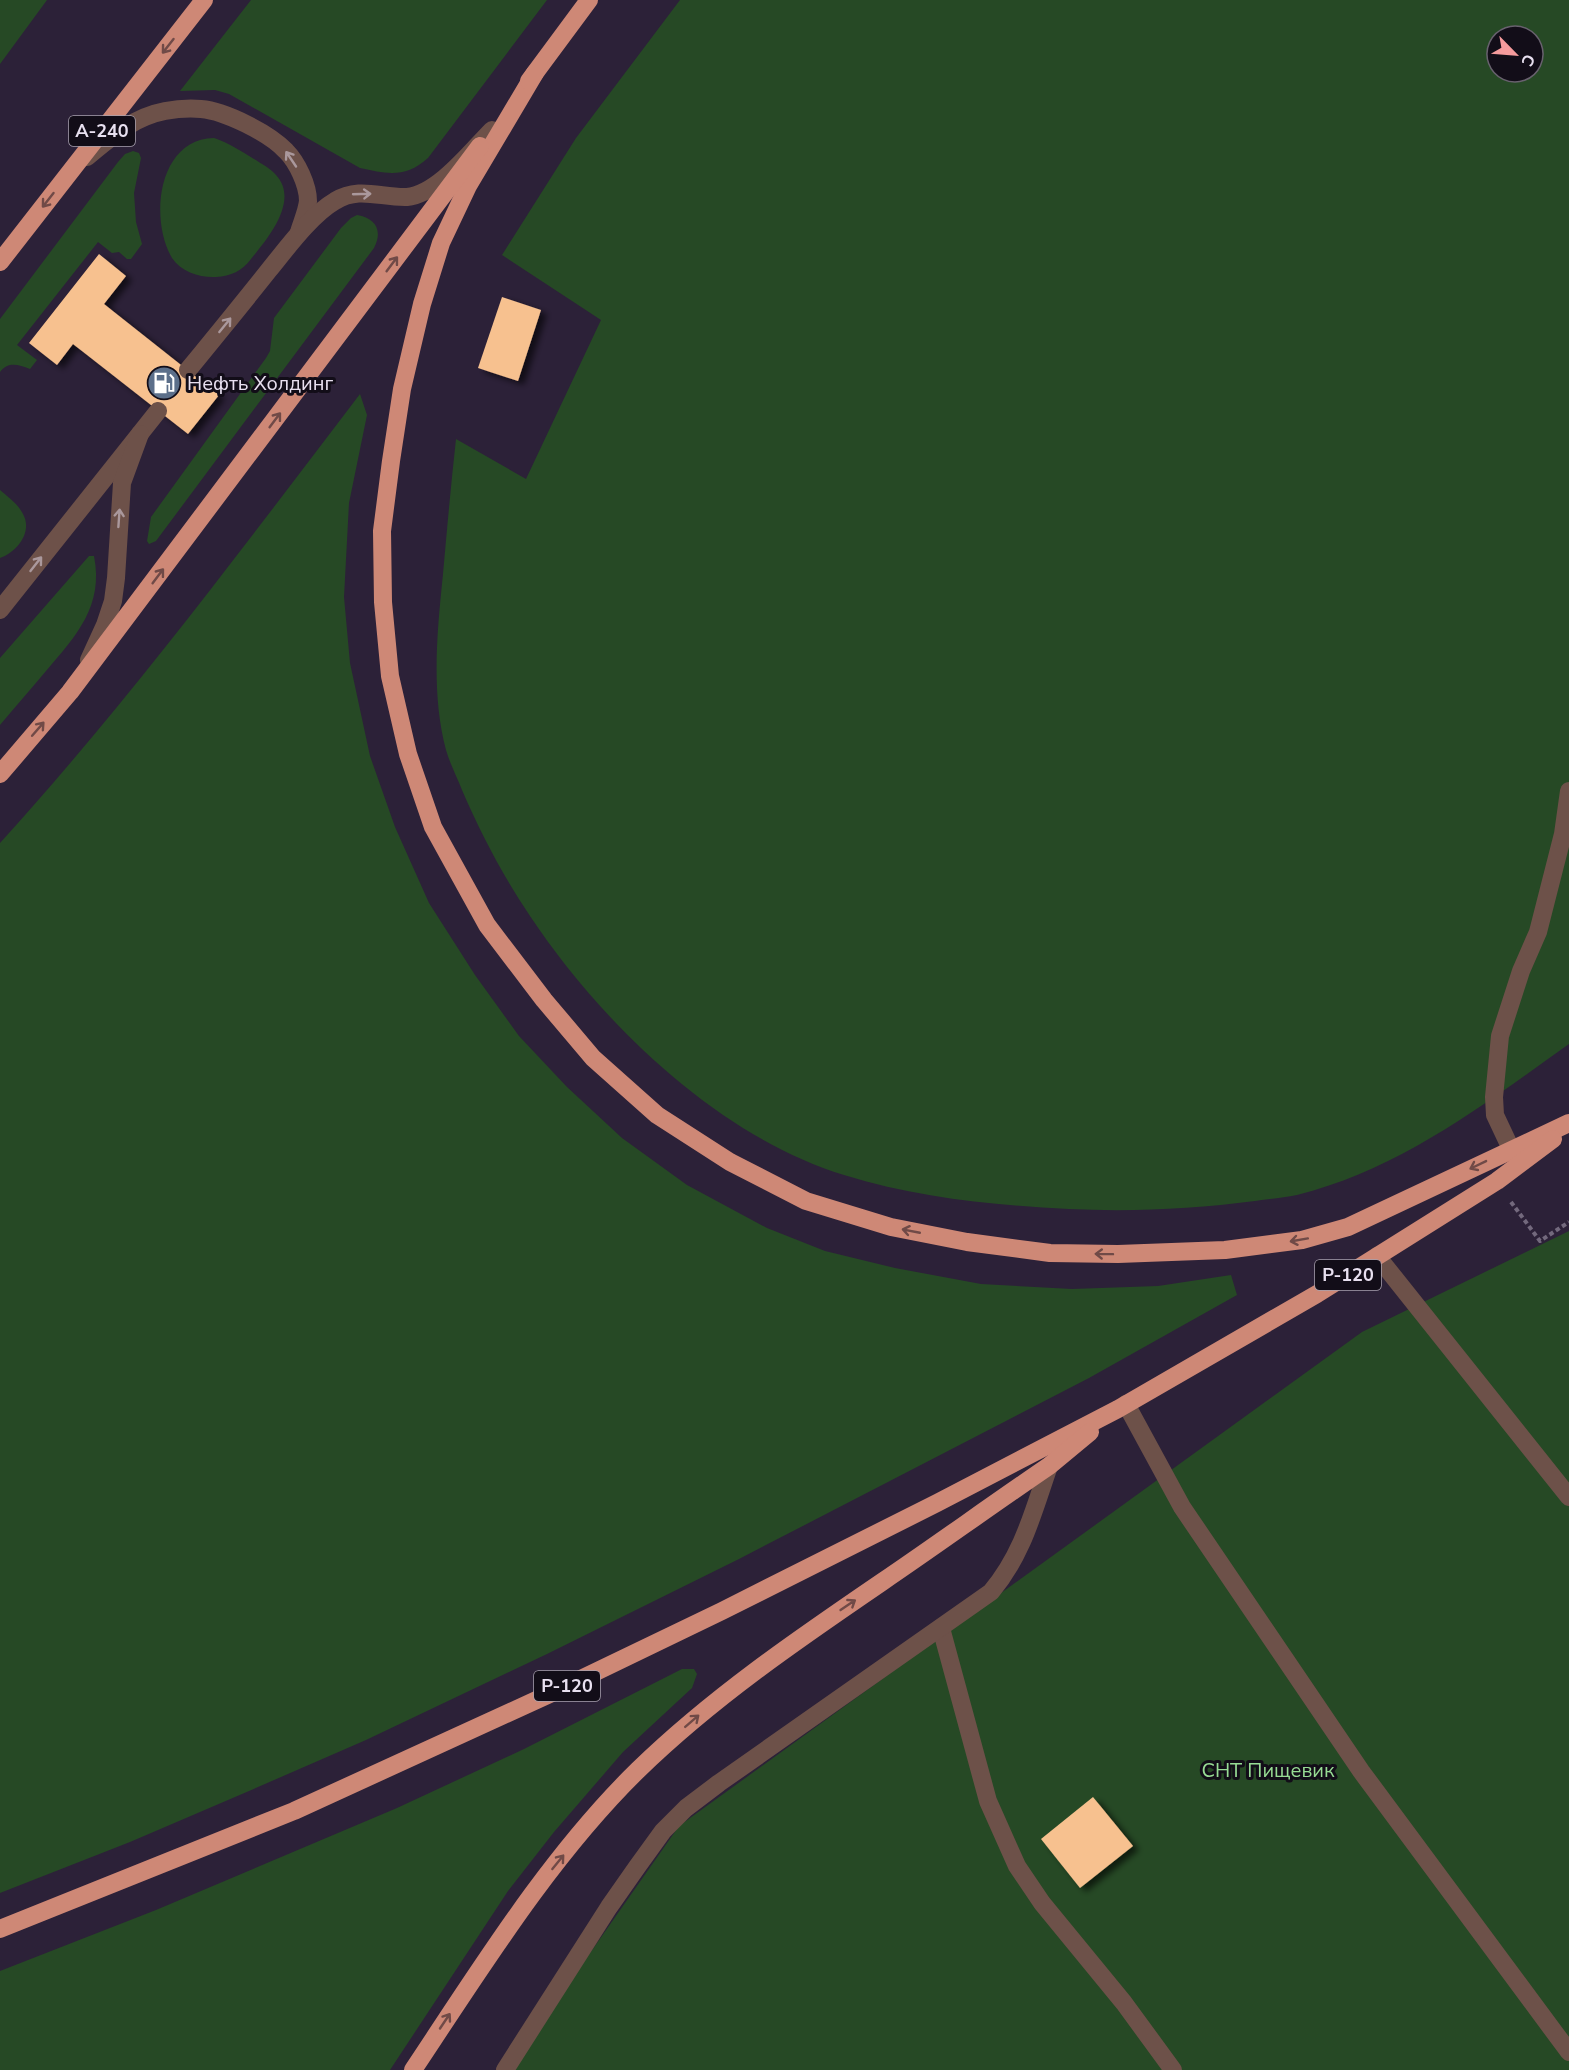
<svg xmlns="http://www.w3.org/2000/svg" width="1569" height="2070" viewBox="0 0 1569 2070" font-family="'Nunito Sans',sans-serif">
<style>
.green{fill:#264925;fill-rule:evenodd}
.building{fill:#f7c18f;filter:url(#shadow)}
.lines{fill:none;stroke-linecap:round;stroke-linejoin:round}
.path{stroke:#73697d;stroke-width:4;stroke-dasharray:4.5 3;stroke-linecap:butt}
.lane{stroke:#6d5149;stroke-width:18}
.highway{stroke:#ce8876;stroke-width:18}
.oneway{stroke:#704a47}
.oneway2{stroke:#aa989c}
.labels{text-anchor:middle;stroke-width:6;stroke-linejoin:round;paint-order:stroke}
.shield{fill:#120d18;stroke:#a8a1af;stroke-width:1.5}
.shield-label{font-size:18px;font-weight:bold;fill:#e8e0f0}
.poi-label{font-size:20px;fill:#e8e0f0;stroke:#120d18;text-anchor:start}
.park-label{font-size:20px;fill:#97dc94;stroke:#120d18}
</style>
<defs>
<filter id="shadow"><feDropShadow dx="6" dy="4" stdDeviation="3" flood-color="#0009"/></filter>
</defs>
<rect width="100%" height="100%" fill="#2c2138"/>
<!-- green -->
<g class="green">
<path d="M0,0H47L0,64Z"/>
<path d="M251,0H547L428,158C406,178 387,174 360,168L229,94L215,90L180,91Z"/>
<path d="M680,0H1569V1044C1485,1104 1399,1170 1297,1195C1283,1198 1269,1199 1255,1201C1194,1209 1131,1212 1069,1209C993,1205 918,1198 844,1175C719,1137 601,1023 530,916C503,876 481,834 462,790C457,777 450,764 446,750C431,693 437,633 443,574C447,529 451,484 456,439L526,479L601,320L502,255L576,138ZM1497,36H1533V72H1497Z"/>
<path d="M214,138C229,143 241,151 254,159C262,164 270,168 276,175C300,201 267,239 251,259C242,271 231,276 216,277C201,278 181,272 172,258C149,219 158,139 214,138Z"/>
<path d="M133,151L139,153L141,158L134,193L136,222L142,244L131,259H127L119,252L112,253L98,242L17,345L37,360L30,369C18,365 9,361 0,372V319L118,162L125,154Z"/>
<path d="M357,215C376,218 383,231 374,248L156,541L149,544L147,541L151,517L266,358L270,351L274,318L341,228L351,218Z"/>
<path d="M360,394L367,415L349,503L344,597L350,663L370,756L395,827L429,903L475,975L519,1036L567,1087L622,1138L687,1185L767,1228L825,1251L895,1268L981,1284L1072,1289L1158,1286L1231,1275L1237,1295L1089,1378L739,1559L547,1654L366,1740L242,1794L130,1842L0,1893V843C129,701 244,546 360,394Z"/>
<path d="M0,490C8,497 18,504 23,514C33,532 17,552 0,558Z"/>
<path d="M89,556H94C104,606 76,636 46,671C31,689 15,707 0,725V658Z"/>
<path d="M1569,1231V2070H508L679,1826L1362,1332Z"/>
<path d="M682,1669H694L697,1674L692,1688L623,1752L554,1832L508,1891L390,2070H0V1971L156,1910L397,1808L524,1749Z"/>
</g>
<!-- building -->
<g class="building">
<path d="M99,254L126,276L104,304L219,395L188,434L73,344L57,365L29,343Z"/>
<path d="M502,297L541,310L518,381L478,368Z"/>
<path d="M1093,1797L1133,1846L1080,1888L1041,1839Z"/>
</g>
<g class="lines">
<!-- path -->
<path class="path" d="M1511,1202L1540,1241L1569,1222"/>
<!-- lane -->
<g class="lane">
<path d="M87,157C110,138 133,117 165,111C176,109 189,108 201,109C225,111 269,133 286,151C297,162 308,185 308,201C307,211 302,222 299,232"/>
<path d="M188,370C215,337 242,304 269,270C287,248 311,215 335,201C359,186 381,198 407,197C438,194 471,151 492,130"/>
<path d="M0,610L158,411"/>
<path d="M89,660L105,625L113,601L116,578L122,483L140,434"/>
<path d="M1511,1149L1495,1115L1494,1097L1500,1036L1521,971L1538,932L1563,834L1569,791"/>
<path d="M1377,1256L1569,1497"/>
<path d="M1126,1404L1182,1507L1361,1771L1569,2052"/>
<path d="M941,1628L988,1801L1017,1866L1042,1903L1124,2003L1173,2070"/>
<path d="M505,2070L609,1907L637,1867L663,1831L686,1808L719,1783L991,1592C1023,1554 1033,1512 1049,1466"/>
</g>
<!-- highway -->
<g class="highway">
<path d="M535,73L468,186L441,243L422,304L402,389L391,461L382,531L383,602L390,676L408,754L433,827L487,925L544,1000L593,1058L657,1115L730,1162L806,1201L891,1227L967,1242L1050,1253L1118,1254L1225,1250L1302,1240L1348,1227L1569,1123"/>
<path d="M529,81L589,0"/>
<path d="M0,262L204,0"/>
<path d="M0,774L70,692L480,146"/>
<path d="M0,1929L294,1811L554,1692L722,1611L937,1503L1118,1409L1317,1294L1497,1181L1553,1139"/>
<path d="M413,2070C481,1968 550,1856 638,1770C712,1698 797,1640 882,1582C938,1544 993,1504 1049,1466L1090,1432"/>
</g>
</g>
<!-- one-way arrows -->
<defs><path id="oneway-shaft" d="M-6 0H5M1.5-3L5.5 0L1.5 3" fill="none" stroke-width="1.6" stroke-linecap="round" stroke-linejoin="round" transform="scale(1.5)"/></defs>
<g class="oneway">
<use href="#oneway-shaft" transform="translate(168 46) rotate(128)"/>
<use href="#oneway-shaft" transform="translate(48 200) rotate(128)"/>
<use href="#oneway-shaft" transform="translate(392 264) rotate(-53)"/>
<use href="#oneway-shaft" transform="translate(275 420) rotate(-53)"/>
<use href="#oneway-shaft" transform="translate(158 576) rotate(-53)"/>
<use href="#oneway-shaft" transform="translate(38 729) rotate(-49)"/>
<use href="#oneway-shaft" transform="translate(1478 1165) rotate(154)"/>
<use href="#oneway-shaft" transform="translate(911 1231) rotate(-169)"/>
<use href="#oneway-shaft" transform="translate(1299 1240) rotate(170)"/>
<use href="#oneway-shaft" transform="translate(1104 1254) rotate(-179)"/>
<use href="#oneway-shaft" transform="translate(848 1605) rotate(-34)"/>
<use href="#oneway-shaft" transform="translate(692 1721) rotate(-41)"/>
<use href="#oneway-shaft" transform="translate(558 1862) rotate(-51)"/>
<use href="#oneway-shaft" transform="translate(445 2021) rotate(-56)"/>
</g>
<g class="oneway2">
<use href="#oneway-shaft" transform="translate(291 159) rotate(-124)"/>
<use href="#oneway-shaft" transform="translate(362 194) rotate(-2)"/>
<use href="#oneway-shaft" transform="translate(225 325) rotate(-51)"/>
<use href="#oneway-shaft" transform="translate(119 518) rotate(-86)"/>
<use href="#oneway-shaft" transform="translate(36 564) rotate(-52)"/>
</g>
<!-- icons -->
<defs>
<symbol id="fuel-disc" viewBox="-11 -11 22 22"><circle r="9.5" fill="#5c6f8a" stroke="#120d18"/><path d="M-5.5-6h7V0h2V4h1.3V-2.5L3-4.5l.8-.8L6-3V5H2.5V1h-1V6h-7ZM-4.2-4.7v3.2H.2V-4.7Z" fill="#fff"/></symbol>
</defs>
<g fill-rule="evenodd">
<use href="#fuel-disc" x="145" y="364" width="38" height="38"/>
</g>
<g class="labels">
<!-- shield labels -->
<g class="shield">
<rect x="69" y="116" width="66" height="30" rx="4.5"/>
<rect x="1315" y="1260" width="66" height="30" rx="4.5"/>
<rect x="534" y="1671" width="66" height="30" rx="4.5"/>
</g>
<g class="shield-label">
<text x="102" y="137">А-240</text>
<text x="1348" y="1281">Р-120</text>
<text x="567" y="1692">Р-120</text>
</g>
<!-- poi labels -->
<g class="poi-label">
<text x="187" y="390">Нефть Холдинг</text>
</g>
<!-- park labels -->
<g class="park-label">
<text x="1268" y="1777">СНТ Пищевик</text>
</g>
</g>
<!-- north arrow -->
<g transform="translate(1515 54) rotate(115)"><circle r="28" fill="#120d18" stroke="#68616e" stroke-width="1.5"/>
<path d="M0-4.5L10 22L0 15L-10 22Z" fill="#f59b9d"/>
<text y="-9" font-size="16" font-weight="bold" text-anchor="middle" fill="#e8e0f0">С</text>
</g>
</svg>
